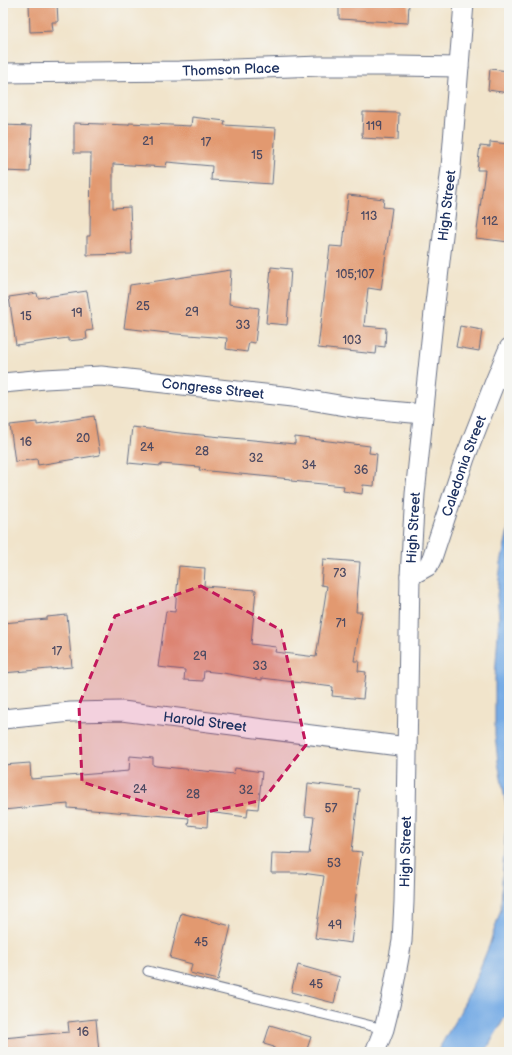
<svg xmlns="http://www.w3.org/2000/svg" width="512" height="1055" viewBox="0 0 512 1055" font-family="'Balsamiq Sans',sans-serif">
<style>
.water{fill:#77ace5;stroke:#496ea2}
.building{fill:#e29970}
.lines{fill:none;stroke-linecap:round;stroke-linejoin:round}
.lane-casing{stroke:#666e84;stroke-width:11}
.street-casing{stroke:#666e84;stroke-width:21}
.lane{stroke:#fff;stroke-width:9}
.street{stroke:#fff;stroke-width:19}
.marked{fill:#c2185b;fill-opacity:0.2;stroke:#c2185b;stroke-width:3;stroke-dasharray:8 5;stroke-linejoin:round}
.labels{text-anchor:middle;stroke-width:3.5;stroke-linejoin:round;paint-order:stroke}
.number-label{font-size:12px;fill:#4d4a62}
.street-label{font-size:14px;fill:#1b2f5e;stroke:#f6f6f2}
</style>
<rect width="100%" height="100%" fill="#f6f6f2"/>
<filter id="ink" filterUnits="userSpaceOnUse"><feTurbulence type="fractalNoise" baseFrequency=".025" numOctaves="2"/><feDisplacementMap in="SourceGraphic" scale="8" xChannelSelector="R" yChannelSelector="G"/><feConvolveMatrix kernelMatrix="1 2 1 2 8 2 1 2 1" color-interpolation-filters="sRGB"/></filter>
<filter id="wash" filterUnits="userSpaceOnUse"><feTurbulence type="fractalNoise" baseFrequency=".012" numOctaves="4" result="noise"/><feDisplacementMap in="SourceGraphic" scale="16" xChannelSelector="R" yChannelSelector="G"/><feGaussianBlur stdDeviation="0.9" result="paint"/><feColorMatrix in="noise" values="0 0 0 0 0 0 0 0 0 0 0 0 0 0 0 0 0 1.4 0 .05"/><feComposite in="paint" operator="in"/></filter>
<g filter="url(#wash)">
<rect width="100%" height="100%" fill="#f1e4cb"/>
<!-- water -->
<path class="water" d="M509,525V1010L485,1052H437L460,1012L476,978L489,946L501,909L502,881L507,810L498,762L495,735V678L499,618L497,595L501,563Z"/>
<g id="blocks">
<!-- building -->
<g class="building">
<path d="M29,3H57L58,22H52L53,31L30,32Z"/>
<path d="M339,3H409L408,23L339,19Z"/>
<path d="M490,69L509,71V93L488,90Z"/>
<path d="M363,112L399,113L398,140L362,138L363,135H362Z"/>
<path d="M192,117L225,121L224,125L276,128L272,184L211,180L212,166L167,162L166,167L113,164V208L130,207L132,254L87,255V236H90L91,153H74V123L129,125V123L191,126Z"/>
<path d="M3,125L32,126L30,172L3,171Z"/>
<path d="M490,142L509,144V242L476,238L485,170H477L480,146L490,147Z"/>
<path d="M348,195L384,199L383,207L392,208L381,290L368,288L364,326L386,328L385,347L377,346L376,354L318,348L330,246L343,247Z"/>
<path d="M271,267L291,269L287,325L266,323Z"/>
<path d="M231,270L229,304L259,308L255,343L249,342L247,352L226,349L227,338L176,334L124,328L130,285Z"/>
<path d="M87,291L93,330L86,331L87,339L68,341V338L16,345L9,297L37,293L38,298Z"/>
<path d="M460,326L482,330L479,351L456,347Z"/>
<path d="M94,416L100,455L38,465L37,459L15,462L10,425L37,422V425Z"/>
<path d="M132,427L180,433L295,444V437L370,446L369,453L377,454L374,486L363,485L362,494L343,491L344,486L291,481V479L199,470L200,467L161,464V466L128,463Z"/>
<path d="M323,559L360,562L356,612H362L354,661H359L358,671L366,672L363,699L332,696L333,687L262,678V680L223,673L204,671L203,681L184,680L185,670L158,667L166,611L175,612L179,566L205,568L204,586L256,590L251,644L276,647L275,652L316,657L327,586L321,585Z"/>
<path d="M67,615L72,667L3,673V623L47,619V617Z"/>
<path d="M130,756L153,758V765L156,766L234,774L235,768L262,772L258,809L248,808L247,817L208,812L207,827L188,825L189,818L68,808V804L3,810V765L30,763L31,779L129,771Z"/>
<path d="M308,783L359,789L352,851L362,852L354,910L355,911L351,943L315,938L324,876L302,873H271L272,853L309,854L314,817L305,816Z"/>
<path d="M181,913L231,926L218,980L190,973L192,964L170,958Z"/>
<path d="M298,965L340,977L334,1003L291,992Z"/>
<path d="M96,1019L99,1052H3V1038L69,1032L68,1022Z"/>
<path d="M270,1025L311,1037L306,1052H273L274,1047L264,1044Z"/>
</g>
</g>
</g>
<g filter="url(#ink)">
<use href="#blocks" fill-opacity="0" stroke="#666e84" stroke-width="1"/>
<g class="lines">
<defs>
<path id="lane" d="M148,971L384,1029"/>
<g id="street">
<path id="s1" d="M3,73L179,71L320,66H398L459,67"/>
<path id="s2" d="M3,383L45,379L101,376L292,397L357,408L423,414"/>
<path id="s3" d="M410,576L428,566L432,558L465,458L496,379L509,348"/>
<path id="s4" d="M3,719L71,712L122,711L407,747"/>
<path id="s5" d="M375,1052L384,1029L391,1001L402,941L404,902L406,815L410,576L415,494L434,312L451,167L464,3"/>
</g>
</defs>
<!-- lane casing -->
<use href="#lane" class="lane-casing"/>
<!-- street casing -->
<use href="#street" class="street-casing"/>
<!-- lane -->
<use href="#lane" class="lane"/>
<!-- street -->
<use href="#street" class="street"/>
</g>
</g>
<!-- marked area -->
<path class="marked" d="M201,586L281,630L306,745L263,800L188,816L82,782L79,705L115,616Z"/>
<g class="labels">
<!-- number labels -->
<g class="number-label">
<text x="374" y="130">119</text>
<text x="148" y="145">21</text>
<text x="206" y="146">17</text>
<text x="257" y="159">15</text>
<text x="369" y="220">113</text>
<text x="490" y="225">112</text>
<text x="355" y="278">105;107</text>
<text x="143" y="310">25</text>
<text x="192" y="316">29</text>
<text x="77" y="317">19</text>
<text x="26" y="320">15</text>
<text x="243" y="329">33</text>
<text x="352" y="344">103</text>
<text x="83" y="442">20</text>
<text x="26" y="446">16</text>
<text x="147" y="451">24</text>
<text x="202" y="455">28</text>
<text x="256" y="462">32</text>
<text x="309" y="469">34</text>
<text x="361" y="474">36</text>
<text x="340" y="577">73</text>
<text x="341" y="627">71</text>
<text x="57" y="655">17</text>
<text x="200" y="660">29</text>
<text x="260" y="670">33</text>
<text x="140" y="793">24</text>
<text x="246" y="794">32</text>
<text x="193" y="798">28</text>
<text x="331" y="812">57</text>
<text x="334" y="867">53</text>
<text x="335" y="929">49</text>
<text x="201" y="946">45</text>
<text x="316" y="988">45</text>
<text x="83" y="1036">16</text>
</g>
<!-- street labels -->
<g class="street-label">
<text dy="5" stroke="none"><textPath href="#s1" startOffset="228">Thomson Place</textPath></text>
<text dy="5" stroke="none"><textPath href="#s5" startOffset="852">High Street</textPath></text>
<text dy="5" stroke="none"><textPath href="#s2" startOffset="211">Congress Street</textPath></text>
<text dy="5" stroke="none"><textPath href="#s3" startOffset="127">Caledonia Street</textPath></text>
<text dy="5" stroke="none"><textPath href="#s5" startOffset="528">High Street</textPath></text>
<text dy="5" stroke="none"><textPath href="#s4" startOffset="203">Harold Street</textPath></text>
<text dy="5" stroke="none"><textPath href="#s5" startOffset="204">High Street</textPath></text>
</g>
</g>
<!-- margin -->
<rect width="512" height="1055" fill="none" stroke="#f6f6f2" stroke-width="16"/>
</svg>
